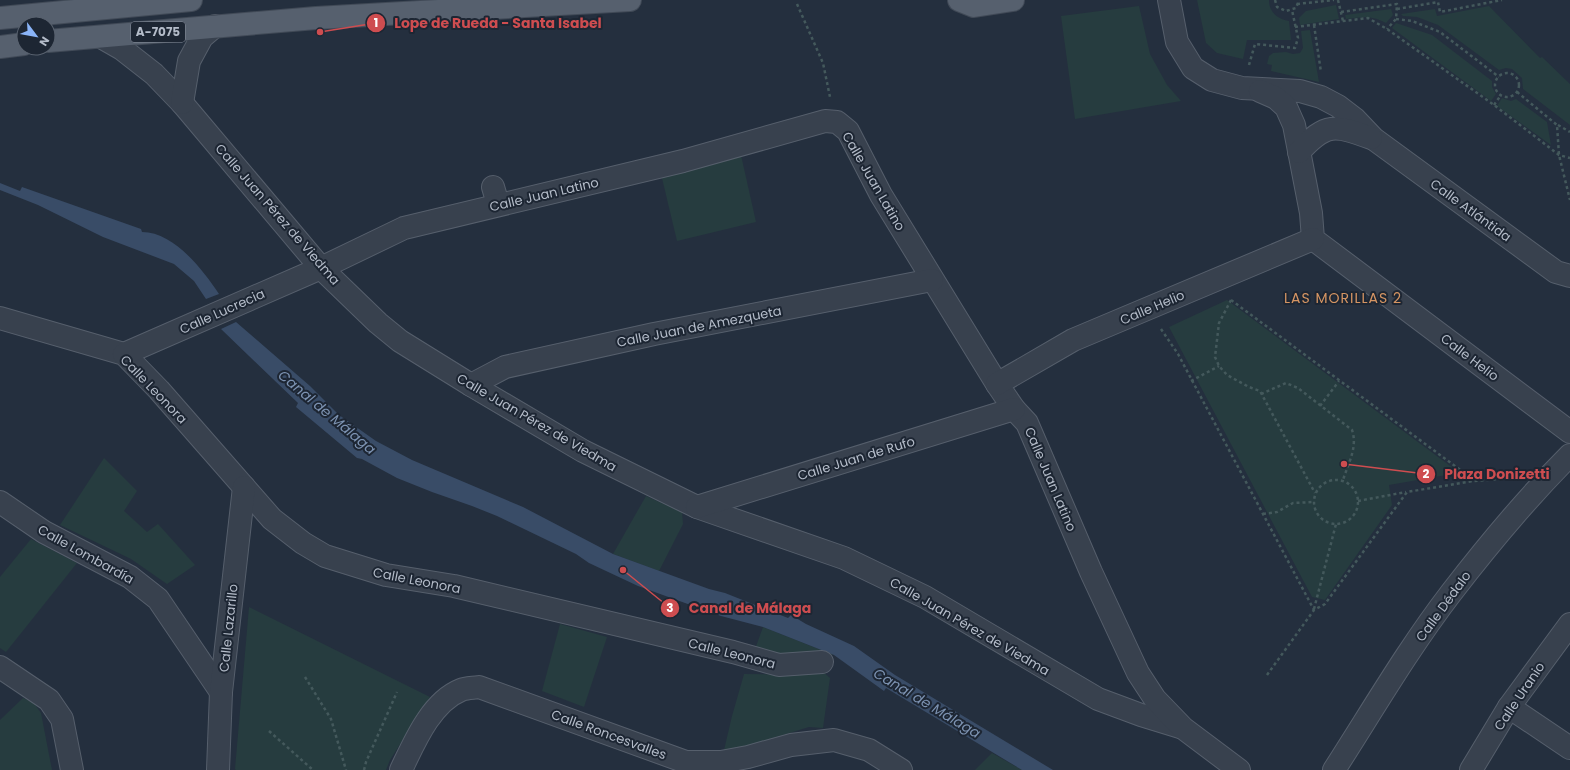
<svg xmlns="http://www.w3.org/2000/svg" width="1570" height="770" viewBox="0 0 1570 770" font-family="Poppins,sans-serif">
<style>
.green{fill:#263c3f}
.water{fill:#394c67}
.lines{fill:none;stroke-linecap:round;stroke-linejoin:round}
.minor-casing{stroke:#565f6c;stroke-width:24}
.major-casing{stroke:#414a57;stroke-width:24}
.path{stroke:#44595c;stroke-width:2.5;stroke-dasharray:3 3;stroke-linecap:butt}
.minor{stroke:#38414e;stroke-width:22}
.major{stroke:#56606e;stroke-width:22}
.labels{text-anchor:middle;stroke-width:4;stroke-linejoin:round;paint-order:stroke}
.shield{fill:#1d2633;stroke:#878f9c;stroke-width:1}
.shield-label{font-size:12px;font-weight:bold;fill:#b4bcc9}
.street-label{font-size:13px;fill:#b4bcc9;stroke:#1d2633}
.neighbourhood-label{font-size:14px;letter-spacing:1px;fill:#d59563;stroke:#1d2633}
.water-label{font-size:14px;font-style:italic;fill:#7c92b1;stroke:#1d2633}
.leader{fill:none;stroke:#ce4d50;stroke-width:1.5}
.callout-dot{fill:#ce4d50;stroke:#1d2633;stroke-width:1.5}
.mark-label{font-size:12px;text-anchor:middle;font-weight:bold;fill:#fff}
.callout-label{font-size:14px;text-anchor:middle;font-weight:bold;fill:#ce4d50;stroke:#1d2633;stroke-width:4;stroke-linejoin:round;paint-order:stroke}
</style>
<rect width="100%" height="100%" fill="#242f3e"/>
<!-- green -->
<g class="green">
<path d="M1197,0H1269C1269,12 1277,19 1289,21L1291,40H1247L1243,59L1217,53L1206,43Z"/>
<path d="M1336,5L1339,19L1300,25L1299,18L1306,11Z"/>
<path d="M1139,6L1150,54L1167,85L1181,101L1075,119L1061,16Z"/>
<path d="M1489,6L1540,58L1542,57L1570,84V125L1523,89L1522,78L1512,69L1506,68L1499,70L1438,25L1417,17L1403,16L1401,14L1435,9L1437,16Z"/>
<path d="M1391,9L1393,15L1386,23C1371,15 1363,17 1346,19L1345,15Z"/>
<path d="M1396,23L1432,35L1492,81V87L1496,94L1491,101L1392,28Z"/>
<path d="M1310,30L1319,82L1271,71L1272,65L1267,64L1269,56L1273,53L1286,52L1293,54L1300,53L1303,48L1301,31Z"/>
<path d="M1502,98L1511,101L1516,99L1547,122L1551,145L1497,106Z"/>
<path d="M741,155L756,222L677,241L661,174Z"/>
<path d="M1227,300L1457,471L1458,473L1389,485L1392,505L1325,600L1312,597L1169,327Z"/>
<path d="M104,458L137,491L124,511L147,532L158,524L195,565L167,584L131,559L60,525Z"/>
<path d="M646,496L682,512L683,524L659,571L613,554Z"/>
<path d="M31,539L77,563L6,652L0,648V577Z"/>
<path d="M249,607L430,697L390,760L386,770H236L235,769Z"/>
<path d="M560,624L607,637L584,707L542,691Z"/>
<path d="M763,627L834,655L803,652L772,655L754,652Z"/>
<path d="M819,668L830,678L823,728L809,727L731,751L724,750L732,716L744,674L798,675Z"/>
<path d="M23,698L33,702L41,713L52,770H0V720Z"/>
<path d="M992,753L1022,770H975Z"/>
</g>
<!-- water -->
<g class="water">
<path d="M0,183L20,191L22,187L141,229L142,232C174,232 203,270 219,294L206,299L194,281L174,264L103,237L38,205L0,190Z"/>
<path d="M236,322L310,386L339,415L376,441L412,460L523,507L613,554L709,589L725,593L788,618L791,615L806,624L854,646L895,675L1053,770H1022L886,688L884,691L834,655L763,627L721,616L638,586L589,563L576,554L497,516L472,506L432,492L397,478L362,459L357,458L296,407L298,403L221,329Z"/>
</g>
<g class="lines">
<defs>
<g id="minor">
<path d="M1169,0L1177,42L1193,68L1212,80L1242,88L1300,91L1321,97L1338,106L1355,119L1374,139L1556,272L1570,276"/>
<path d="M101,37L122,49L154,74L182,103L321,268L378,323L400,341L471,385L583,451L697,507L844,558L925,597L1098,699L1141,715L1180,727"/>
<path d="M1260,91L1276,98L1286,107L1294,125L1311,213L1313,239L1570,432"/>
<path d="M182,103L189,61L202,37L215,26"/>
<path d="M1299,152C1326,122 1335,125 1371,138"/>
<path d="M493,187L498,204"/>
<path d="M0,318L124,354L159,390L272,519L303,543L325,556L386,575L454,586L733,652L779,665L822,662"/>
<path d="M124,354L321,268L404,228L683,161L825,121L837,122L848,131L881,195L997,384L1014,409L1027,423L1091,572L1138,673L1155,699L1183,728L1239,770"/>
<path d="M997,384L1073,340L1313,239"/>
<path d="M471,385L505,367L654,334L932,280"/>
<path d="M0,502L44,532L130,577L158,599L221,692"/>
<path d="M697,507L1014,409"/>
<path d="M0,667L49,700L62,719L72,770"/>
<path d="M1509,707L1570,748"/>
<path d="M218,770L221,692L244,487"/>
<path d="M401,770C414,743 431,702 461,690C466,688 473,688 479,687L686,762H721L748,757L791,745L834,740L869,750L901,770"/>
<path d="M1334,770C1372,711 1408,649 1451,593C1488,545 1527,498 1570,455"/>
<path d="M1471,770L1509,707L1570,624"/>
</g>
<g id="major">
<path d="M959,0L974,6L1013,0"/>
<path d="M0,18L191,0"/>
<path d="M48,41L316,18L630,0"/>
<path d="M0,47L24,44"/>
</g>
</defs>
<!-- minor casing -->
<use href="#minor" class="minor-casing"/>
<!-- major casing -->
<use href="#major" class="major-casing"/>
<!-- path -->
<g class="path">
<path d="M1275,0L1277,7L1286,11L1296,8L1299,0"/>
<path d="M1338,0L1343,21"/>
<path d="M797,4L823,63L830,97"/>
<path d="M1297,4L1334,0"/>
<path d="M1397,9L1438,2L1440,12L1502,0"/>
<path d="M1341,12L1397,4L1396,19L1387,29"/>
<path d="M1396,19L1412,21L1440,32L1499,77"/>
<path d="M1314,25L1321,72"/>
<path d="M1295,27L1368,18L1387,29L1494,105L1559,155L1570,158"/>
<path d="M1249,65L1255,44L1295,48L1298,38L1292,10"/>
<circle cx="1507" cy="85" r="12"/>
<path d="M1517,92L1557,125L1559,155L1570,200"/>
<path d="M1494,105L1501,95"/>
<path d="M1558,125L1570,132"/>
<path d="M1231,300L1459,469L1472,481"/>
<path d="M1231,300L1219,323L1215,357L1219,366L1227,375L1249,387L1260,391L1315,493"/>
<path d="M1161,329L1178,354L1314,610"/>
<path d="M1191,381L1219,366"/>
<path d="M1261,394L1286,383L1298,388L1352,430C1358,447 1348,464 1343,480"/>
<path d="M1320,406L1339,381"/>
<circle cx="1336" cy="502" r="22"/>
<path d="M1358,501L1406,492"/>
<path d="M1263,514L1277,512L1293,503L1314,502"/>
<path d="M1314,609L1336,524"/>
<path d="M1267,675L1314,610L1325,604L1407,492L1473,481L1515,478"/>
<path d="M305,677L331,719L346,770"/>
<path d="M269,731L313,770"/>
<path d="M364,770L366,762L397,692"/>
</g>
<!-- minor -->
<use href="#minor" class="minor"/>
<!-- major -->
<use href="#major" class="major"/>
</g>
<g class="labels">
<!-- shield labels -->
<rect class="shield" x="131" y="22" width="54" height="20" rx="3"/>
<g class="shield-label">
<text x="158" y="36">A-7075</text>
</g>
<!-- street labels -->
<g class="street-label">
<text transform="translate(874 181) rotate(60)" y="5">Calle Juan Latino</text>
<text transform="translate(544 194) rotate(-13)" y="5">Calle Juan Latino</text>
<text transform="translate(1471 210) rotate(36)" y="5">Calle Atlántida</text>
<text transform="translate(278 214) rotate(49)" y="5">Calle Juan Pérez de Viedma</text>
<text transform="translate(1152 307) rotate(-23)" y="5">Calle Helio</text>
<text transform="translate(222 311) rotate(-24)" y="5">Calle Lucrecia</text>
<text transform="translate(699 326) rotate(-11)" y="5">Calle Juan de Amezqueta</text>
<text transform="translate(1470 357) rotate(37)" y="5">Calle Helio</text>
<text transform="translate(154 389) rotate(46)" y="5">Calle Leonora</text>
<text transform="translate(537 422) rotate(30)" y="5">Calle Juan Pérez de Viedma</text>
<text transform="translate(856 458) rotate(-17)" y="5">Calle Juan de Rufo</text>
<text transform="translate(1051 479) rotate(67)" y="5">Calle Juan Latino</text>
<text transform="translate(86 554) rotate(29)" y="5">Calle Lombardía</text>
<text transform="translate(417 580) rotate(11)" y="5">Calle Leonora</text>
<text transform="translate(1443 606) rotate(-54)" y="5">Calle Dédalo</text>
<text transform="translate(970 626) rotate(30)" y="5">Calle Juan Pérez de Viedma</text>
<text transform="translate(228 628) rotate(-84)" y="5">Calle Lazarillo</text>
<text transform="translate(732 653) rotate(14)" y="5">Calle Leonora</text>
<text transform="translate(1519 696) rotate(-56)" y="5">Calle Uranio</text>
<text transform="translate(609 734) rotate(20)" y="5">Calle Roncesvalles</text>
</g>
<!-- neighbourhood labels -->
<g class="neighbourhood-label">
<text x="1343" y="303">LAS MORILLAS 2</text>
</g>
<!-- water labels -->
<g class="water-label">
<text transform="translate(327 412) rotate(40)" y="5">Canal de Málaga</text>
<text transform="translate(927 703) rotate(31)" y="5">Canal de Málaga</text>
</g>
</g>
<!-- callouts -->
<path class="leader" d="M320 32L376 23M1344 464L1426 474M623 570L670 608"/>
<g class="callout-dot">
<circle cx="320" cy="32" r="4"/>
<circle cx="1344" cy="464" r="4"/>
<circle cx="623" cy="570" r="4"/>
<circle cx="376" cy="23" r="10"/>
<circle cx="1426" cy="474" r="10"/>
<circle cx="670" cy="608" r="10"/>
</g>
<g class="mark-label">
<text x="376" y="27">1</text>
<text x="1426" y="478">2</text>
<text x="670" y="612">3</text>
</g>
<g class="callout-label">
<text x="498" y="28">Lope de Rueda - Santa Isabel</text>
<text x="1497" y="479">Plaza Donizetti</text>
<text x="750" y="613">Canal de Málaga</text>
</g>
<!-- north arrow -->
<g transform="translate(36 36) rotate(122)"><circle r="19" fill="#1d2633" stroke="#59626f"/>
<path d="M0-3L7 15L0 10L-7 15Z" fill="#8ab4f8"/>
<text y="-6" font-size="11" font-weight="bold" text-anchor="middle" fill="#b4bcc9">N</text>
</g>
</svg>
